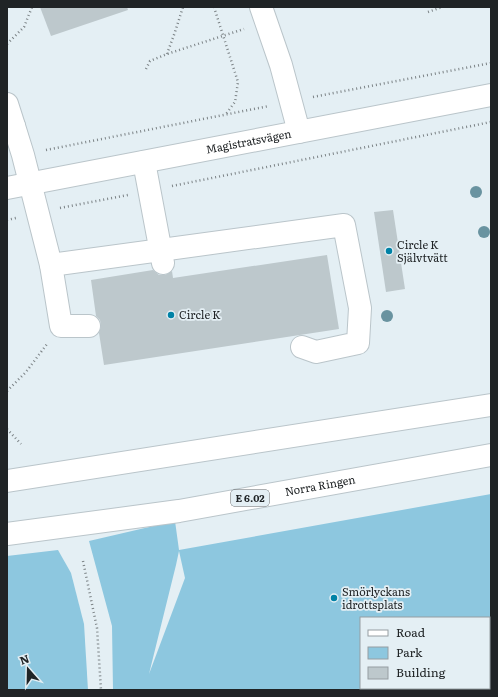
<svg xmlns="http://www.w3.org/2000/svg" width="498" height="697" viewBox="0 0 498 697" font-family="Literata,serif">
<style>
.green{fill:#8dc7df;fill-rule:evenodd}
.building{fill:#bdc8cc}
.lines{fill:none;stroke-linecap:round;stroke-linejoin:round}
.minor-casing{stroke:#bac5ca;stroke-width:24}
.major-casing{stroke:#bac5ca;stroke-width:24}
.path{stroke:#7c8386;stroke-width:2.5;stroke-dasharray:1 3;stroke-linecap:butt}
.minor{stroke:#fff;stroke-width:22}
.major{stroke:#fff;stroke-width:22}
.tree{fill:#6993a0}
.poi-dot{fill:#0082a6;stroke:#e4eff4;stroke-width:1.5}
.labels{text-anchor:middle;stroke-width:3.5;stroke-linejoin:round;paint-order:stroke}
.shield{fill:#e4eff4;stroke:#5b6164;stroke-width:1}
.shield-label{font-size:10px;font-weight:bold;fill:#202426}
.street-label{font-size:11px;fill:#202426;stroke:#e4eff4}
.poi-label{font-size:11px;fill:#202426;stroke:#e4eff4;text-anchor:start}
</style>
<rect width="100%" height="100%" fill="#e4eff4"/>
<!-- green -->
<g class="green">
<path d="M491,494V690H113L112,626L89,541L175,521L179,550ZM179,551L185,578L149,674L176,565ZM361,618H489V688H361Z"/>
<path d="M58,550L71,573L84,624L88,690H7V556Z"/>
</g>
<!-- building -->
<g class="building">
<path d="M40,7H127L128,10L51,36Z"/>
<path d="M393,210L405,289L386,292L374,212Z"/>
<path d="M327,255L339,329L104,365L99,333L101,326L100,320L96,316L91,280L153,270L159,275H165L172,271L173,278Z"/>
</g>
<g class="lines">
<defs>
<g id="minor">
<path d="M261,7L281,65L299,132"/>
<path d="M7,104L14,126"/>
<path d="M7,128L14,126L23,155L51,265L344,225L360,308L358,343L316,352L302,347"/>
<path d="M144,162L163,263"/>
<path id="s1" d="M7,188L491,95"/>
<path d="M51,265L61,326H89"/>
</g>
<g id="major">
<path d="M7,481L491,405"/>
<path id="s2" d="M7,534L179,511L491,455"/>
</g>
</defs>
<!-- minor casing -->
<use href="#minor" class="minor-casing"/>
<!-- major casing -->
<use href="#major" class="major-casing"/>
<!-- path -->
<g class="path">
<path d="M214,7L238,82L235,102L226,114"/>
<path d="M428,12L442,7"/>
<path d="M7,44L24,27L32,7"/>
<path d="M167,54L175,32L183,7"/>
<path d="M146,69L150,61L167,54L244,29"/>
<path d="M313,97L491,63"/>
<path d="M46,150L269,106"/>
<path d="M172,186L491,122"/>
<path d="M60,208L128,195"/>
<path d="M7,220L16,218"/>
<path d="M7,391L26,372L47,344"/>
<path d="M7,429L21,444"/>
<path d="M83,561L97,628L101,690"/>
</g>
<!-- minor -->
<use href="#minor" class="minor"/>
<!-- major -->
<use href="#major" class="major"/>
</g>
<!-- trees -->
<g class="tree">
<circle cx="476" cy="192" r="6"/>
<circle cx="484" cy="232" r="6"/>
<circle cx="387" cy="316" r="6"/>
</g>
<!-- markers -->
<g class="poi-dot">
<circle cx="389" cy="251" r="4"/>
<circle cx="171" cy="315" r="4"/>
<circle cx="334" cy="598" r="4"/>
</g>
<g class="labels">
<!-- shield labels -->
<rect class="shield" x="231" y="490" width="38" height="16" rx="3"/>
<g class="shield-label">
<text x="250" y="502">E 6.02</text>
</g>
<!-- street labels -->
<g class="street-label">
<text dy="4" stroke="none"><textPath href="#s1" startOffset="246">Magistratsvägen</textPath></text>
<text dy="4" stroke="none"><textPath href="#s2" startOffset="317">Norra Ringen</textPath></text>
</g>
<!-- poi labels -->
<g class="poi-label">
<text x="397" y="249">Circle K<tspan x="397" dy="13">Självtvätt</tspan></text>
<text x="179" y="319">Circle K</text>
<text x="342" y="596">Smörlyckans<tspan x="342" dy="13">idrottsplats</tspan></text>
</g>
</g>
<!-- border -->
<rect width="498" height="697" fill="none" stroke="#202426" stroke-width="16"/>
<!-- legend -->
<rect x="360" y="617" width="130" height="72" fill="#e4eff4" stroke="#969ea2"/>
<rect x="368" y="630" width="20" height="6" fill="#ffffff" stroke="#969ea2"/>
<text x="396" y="637" font-size="12" fill="#202426">Road</text>
<rect x="368" y="647" width="20" height="12" fill="#8dc7df" stroke="#969ea2"/>
<text x="396" y="657" font-size="12" fill="#202426">Park</text>
<rect x="368" y="667" width="20" height="12" fill="#bdc8cc" stroke="#969ea2"/>
<text x="396" y="677" font-size="12" fill="#202426">Building</text>
<!-- north arrow -->
<g transform="translate(28 669) rotate(340)" stroke="#e4eff4" stroke-width="3" paint-order="stroke">
<path d="M0-3L7 15L0 10L-7 15Z" fill="#202426"/>
<text y="-6" font-size="11" font-weight="bold" text-anchor="middle" fill="#202426">N</text>
</g>
</svg>
